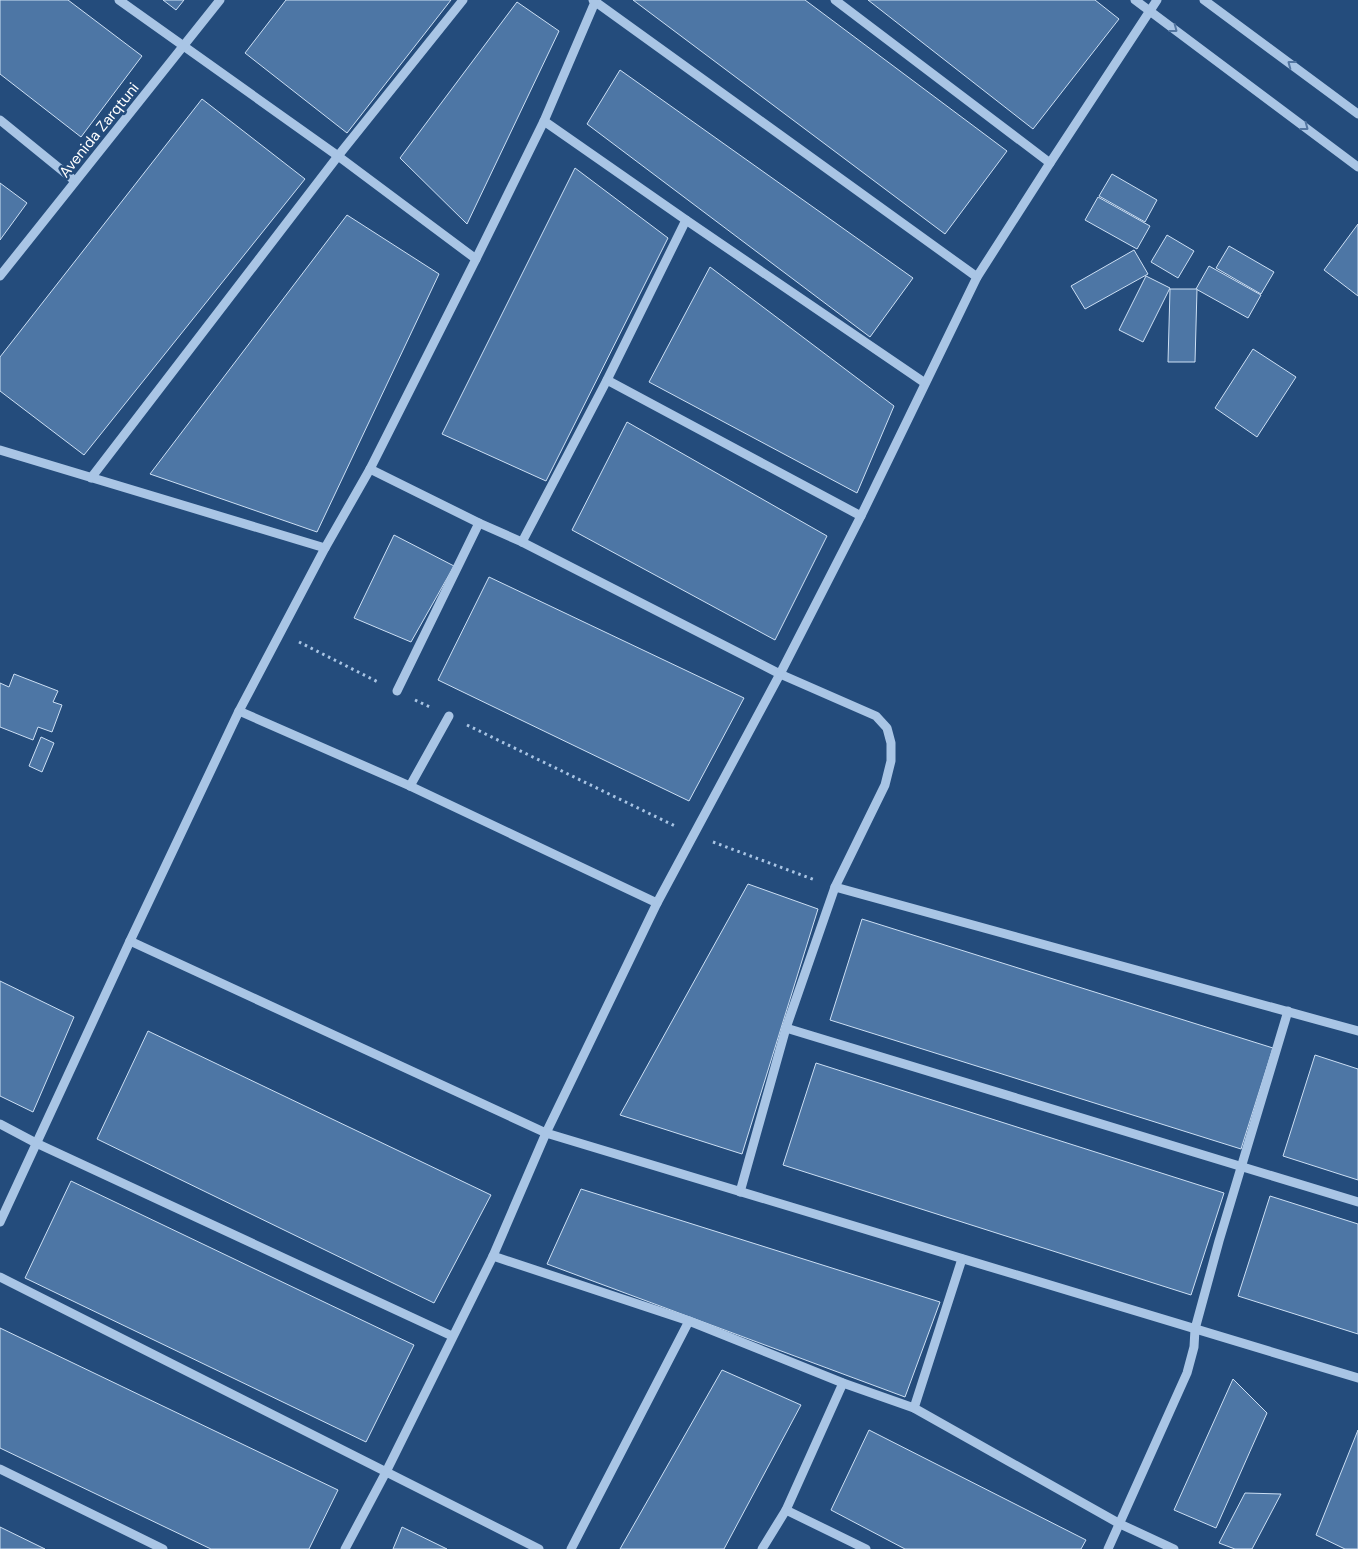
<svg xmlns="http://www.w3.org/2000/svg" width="1358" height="1549" viewBox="0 0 1358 1549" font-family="'DM Sans',sans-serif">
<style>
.building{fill:#4d76a5;stroke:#ccdff4}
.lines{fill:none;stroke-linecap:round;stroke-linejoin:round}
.path{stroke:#a9c5e5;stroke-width:3;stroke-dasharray:2.5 4;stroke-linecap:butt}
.minor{stroke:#a9c5e5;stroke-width:9}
.oneway{stroke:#5376a1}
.labels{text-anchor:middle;stroke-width:5;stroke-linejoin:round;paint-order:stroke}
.street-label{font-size:15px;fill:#fff;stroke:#244c7c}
</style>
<rect width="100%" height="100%" fill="#244c7c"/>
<!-- building -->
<g class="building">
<path d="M0,0H68L142,56L81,137L0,74Z"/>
<path d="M163,0H184L176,10Z"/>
<path d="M286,0H451L347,133L245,53Z"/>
<path d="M633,0H805L1007,151L945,234Z"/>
<path d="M868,0H1095L1119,19L1033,129Z"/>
<path d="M517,2L559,31L467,224L400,158Z"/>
<path d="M620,70L913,278L870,337L587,124Z"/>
<path d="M202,99L305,179L84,455L0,391V357Z"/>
<path d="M575,168L668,238L546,481L442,434Z"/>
<path d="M1112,174L1157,200L1145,222L1099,196Z"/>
<path d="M0,183L27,203L0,240Z"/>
<path d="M1098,197L1150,226L1137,249L1085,220Z"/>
<path d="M347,215L439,274L317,532L150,474Z"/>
<path d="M1358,224V296L1324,270Z"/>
<path d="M1167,235L1194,251L1178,278L1151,262Z"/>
<path d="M1229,246L1274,272L1261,294L1216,268Z"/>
<path d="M1134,250L1148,274L1085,309L1071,286Z"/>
<path d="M1209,266L1261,295L1248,318L1196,289Z"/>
<path d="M710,267L894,406L857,493L649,382Z"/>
<path d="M1146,276L1170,288L1143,342L1119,330Z"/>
<path d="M1170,289H1197L1195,362H1168Z"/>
<path d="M1253,349L1296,377L1257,437L1215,408Z"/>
<path d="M627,422L827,536L775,640L572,530Z"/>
<path d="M394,535L454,566L411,642L354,618Z"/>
<path d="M489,577L744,698L689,801L438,680Z"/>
<path d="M14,674L58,691L53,702L62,705L52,732L38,727L33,740L0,727V683L9,687Z"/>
<path d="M41,737L54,743L42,772L29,766Z"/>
<path d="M748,884L818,909L742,1154L620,1115Z"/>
<path d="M862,919L1273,1048L1241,1149L830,1020Z"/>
<path d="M0,981L74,1017L33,1112L0,1096Z"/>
<path d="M148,1031L491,1195L434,1303L97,1139Z"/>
<path d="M1315,1055L1358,1069V1180L1283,1156Z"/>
<path d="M816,1063L1224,1193L1191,1295L783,1165Z"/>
<path d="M71,1181L414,1345L366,1442L25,1278Z"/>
<path d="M581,1189L940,1302L905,1397L547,1264Z"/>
<path d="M1270,1196L1358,1224V1334L1238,1296Z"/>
<path d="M0,1328L338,1490L309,1549H211L0,1448Z"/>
<path d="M722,1370L801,1405L724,1549H620Z"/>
<path d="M1233,1379L1267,1413L1216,1528L1174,1510Z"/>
<path d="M869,1430L1086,1540L1081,1549H905L831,1510Z"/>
<path d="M1358,1430V1549H1345L1316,1535Z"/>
<path d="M1245,1493L1281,1494L1252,1549H1235L1219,1543Z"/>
<path d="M0,1527L45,1549H0Z"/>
<path d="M402,1527L447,1549H393Z"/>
</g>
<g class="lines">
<!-- path -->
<g class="path">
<path d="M299,642L378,682"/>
<path d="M415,700L430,707"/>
<path d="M467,725L675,826"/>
<path d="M713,842L815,880"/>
</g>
<!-- minor -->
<g class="minor">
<path d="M119,0L338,156L476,259"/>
<path d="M593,0L977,277"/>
<path d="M835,0L1050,163"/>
<path d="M1135,0L1358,167"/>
<path d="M1204,0L1358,114"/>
<path d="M0,120L75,181"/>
<path d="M544,121L686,220L925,383"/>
<path d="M0,276L220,0"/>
<path d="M607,380L861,516"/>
<path d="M0,450L325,548"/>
<path d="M370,469L479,523L522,542L780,674L876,716L887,728L891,743V761L885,785L835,887L786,1028L740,1192"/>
<path d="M91,478L338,156L463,0"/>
<path d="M522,542L607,380L686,220"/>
<path d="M397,691L479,523"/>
<path d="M239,711L410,786L657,903"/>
<path d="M410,786L449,716"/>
<path d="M835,887L1358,1031"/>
<path d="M130,941L546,1133L1358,1378"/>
<path d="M786,1028L1358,1202"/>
<path d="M0,1124L36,1143L452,1336"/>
<path d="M0,1222L130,941L239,711L325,548L370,469L476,259L544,121L595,2"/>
<path d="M493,1256L689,1321L843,1383L914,1408L1120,1524L1174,1549"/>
<path d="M0,1277L539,1549"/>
<path d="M914,1408L962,1259"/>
<path d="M0,1469L163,1549"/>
<path d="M786,1510L866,1549"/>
<path d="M345,1549L386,1472L493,1256L546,1133L657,903L780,674L861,516L977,277L1050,163L1157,0"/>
<path d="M571,1549L689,1321"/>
<path d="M762,1549L786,1510L843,1383"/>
<path d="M1108,1549L1187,1373L1194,1347L1195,1329L1219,1241L1288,1011"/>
</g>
</g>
<!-- one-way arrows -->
<defs><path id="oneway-chevron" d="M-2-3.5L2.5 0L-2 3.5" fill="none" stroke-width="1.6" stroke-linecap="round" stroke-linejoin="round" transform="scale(1.25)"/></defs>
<g class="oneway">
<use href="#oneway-chevron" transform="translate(1174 29) rotate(37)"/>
<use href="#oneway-chevron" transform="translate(1291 64) rotate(-143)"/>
<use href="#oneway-chevron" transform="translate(1305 127) rotate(37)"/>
</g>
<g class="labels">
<!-- street labels -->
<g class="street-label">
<text transform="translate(99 130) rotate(-51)" y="5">Avenida Zarqtuni</text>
</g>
</g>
</svg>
